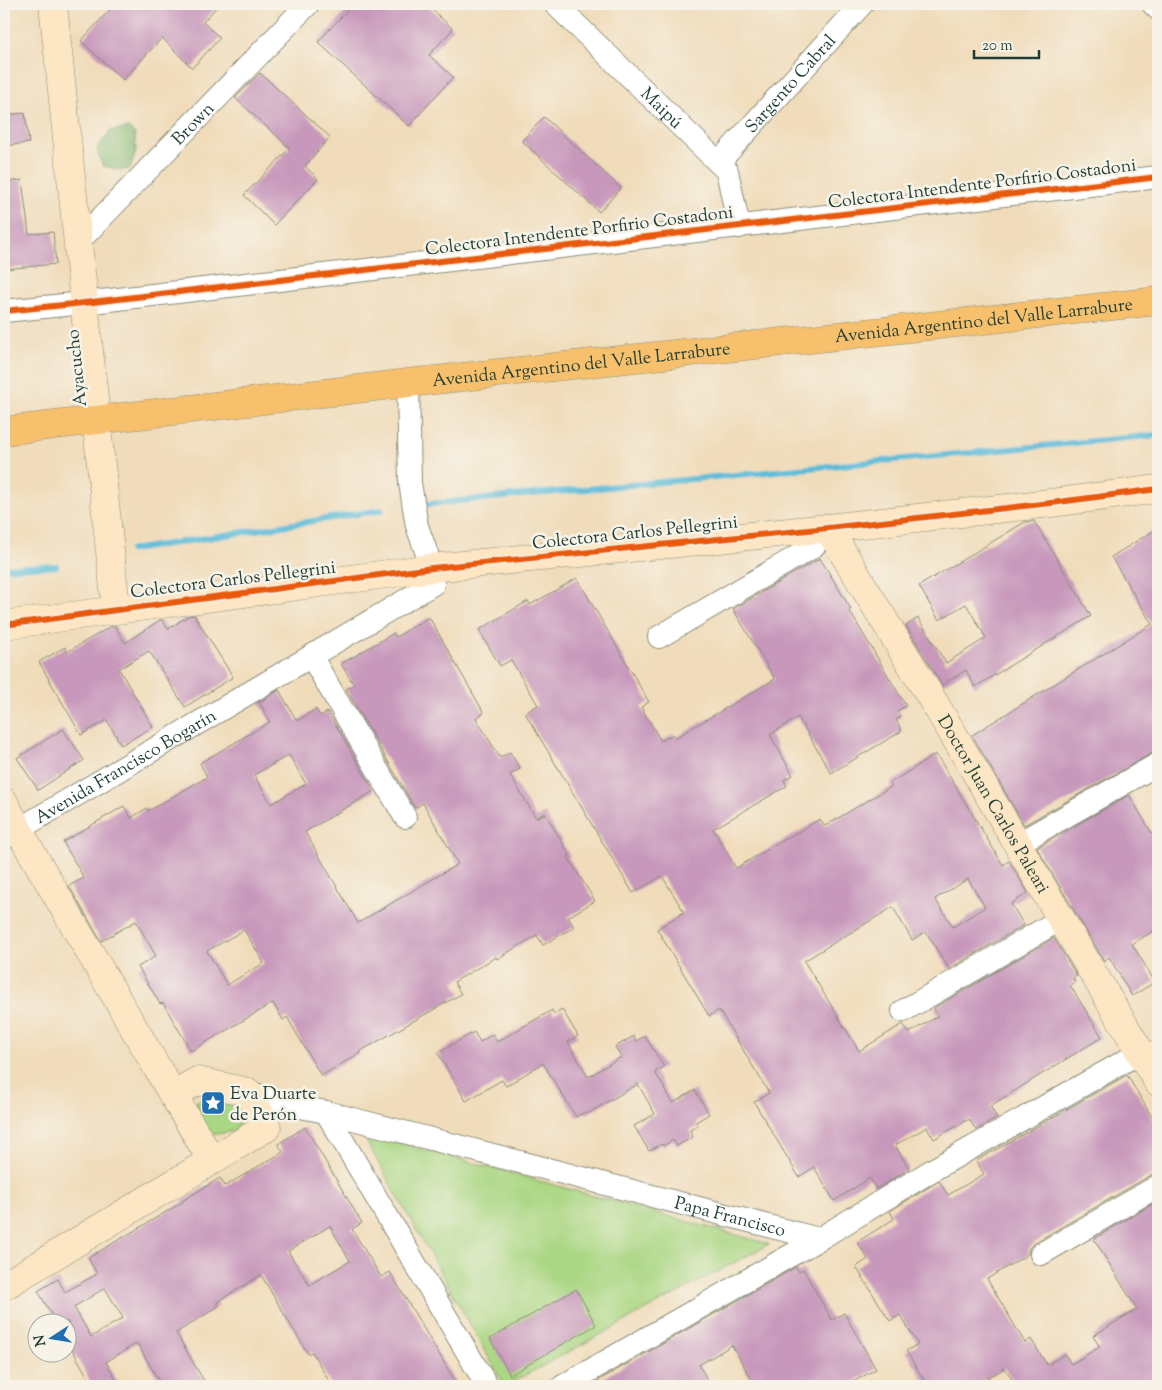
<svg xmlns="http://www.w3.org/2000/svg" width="1162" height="1390" viewBox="0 0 1162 1390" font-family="'Sorts Mill Goudy',serif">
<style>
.green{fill:#aad783;stroke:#648a5c}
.forest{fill:#87b871;stroke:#537a52}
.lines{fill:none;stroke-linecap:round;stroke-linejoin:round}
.stream{stroke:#5bbbd9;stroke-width:6}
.building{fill:#c798bb;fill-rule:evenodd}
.street-casing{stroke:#888c77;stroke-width:24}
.secondary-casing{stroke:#888c77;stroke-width:29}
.highway-casing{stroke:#888c77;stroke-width:29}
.street{stroke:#fff;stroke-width:22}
.secondary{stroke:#fce6c4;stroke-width:28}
.highway{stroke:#f7c06c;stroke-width:28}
.cycleway-casing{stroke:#f7f3e8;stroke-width:9}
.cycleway{stroke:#e8590c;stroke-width:6}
.labels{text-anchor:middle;stroke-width:5;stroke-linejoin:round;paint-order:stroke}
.street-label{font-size:18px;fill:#1f3d34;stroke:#f7f3e8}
.poi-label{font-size:18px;fill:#1f3d34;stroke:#f7f3e8;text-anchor:start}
</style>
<rect width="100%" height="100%" fill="#f7f3e8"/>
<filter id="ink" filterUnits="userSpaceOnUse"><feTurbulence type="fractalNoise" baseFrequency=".02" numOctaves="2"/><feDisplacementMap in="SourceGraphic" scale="10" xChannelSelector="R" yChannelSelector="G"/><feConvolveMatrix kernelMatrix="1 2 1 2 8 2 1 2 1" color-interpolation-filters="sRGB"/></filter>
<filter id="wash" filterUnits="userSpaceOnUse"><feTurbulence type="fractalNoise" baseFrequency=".0096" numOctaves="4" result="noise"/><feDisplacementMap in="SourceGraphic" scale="20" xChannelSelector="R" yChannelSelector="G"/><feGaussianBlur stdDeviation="1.12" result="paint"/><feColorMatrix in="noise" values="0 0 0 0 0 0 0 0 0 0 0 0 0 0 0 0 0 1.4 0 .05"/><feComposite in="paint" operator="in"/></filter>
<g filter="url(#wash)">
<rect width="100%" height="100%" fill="#f0dcba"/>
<!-- green -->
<g class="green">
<path d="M211,1094L241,1101L245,1115L234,1131L211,1135L196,1117V1102Z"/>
<path d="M361,1132L769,1244L505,1386Z"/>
</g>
<!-- forest -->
<path class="forest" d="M128,128L135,134L136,152L130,169L121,170L103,166L99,157L97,148L110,131Z"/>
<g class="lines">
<!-- stream -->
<g class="stream">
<path d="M428,504L1158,435"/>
<path d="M131,550L382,510"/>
<path d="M4,568L56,566"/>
</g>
</g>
<g id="blocks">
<!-- building -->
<g class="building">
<path d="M115,4H219L203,22L220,38L192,68L162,38L123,80L81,41Z"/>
<path d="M353,4H426L453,29L429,55L453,77L409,126L318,42Z"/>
<path d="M260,73L330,137L305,166L318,179L274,225L244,195L290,148L235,98Z"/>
<path d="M25,113L29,143L4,146V115Z"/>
<path d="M544,117L621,188L599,212L522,141Z"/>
<path d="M22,180L29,234L53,232L56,264L4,269V182Z"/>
<path d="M1034,521L1091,616L975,687L966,670L942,685L906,626L918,618L946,663L986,638L966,604L939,620L919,586L1025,522Z"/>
<path d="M1158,528V750L1024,825L972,735L1152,624L1111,557Z"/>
<path d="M820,558L851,609L849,610L906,706L897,711L901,717L896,720L902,731L831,773L798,717L770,735L793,775L784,780L787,786L713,829L736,868L820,819L825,826L892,786L890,783L936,754L1003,865L1009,861L1028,893L1011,904L1024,925L949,969L926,932L912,940L893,907L804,961L859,1051L903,1024L909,1033L938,1016L934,1008L1054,938L1077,976L1073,978L1075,982L1070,985L1102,1037L990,1106L997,1118L976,1130L969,1119L934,1139L927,1127L895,1145L909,1169L876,1189L870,1178L834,1201L814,1167L799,1177L754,1102L769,1093L719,1010L709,1016L657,929L684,912L662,876L633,893L525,713L538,705L511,660L500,666L479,630L528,601L530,605L577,578L649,702L641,707L661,741L673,734L675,738L775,679L733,609ZM968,879L985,907L953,927L935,899Z"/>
<path d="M194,615L233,677L185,707L149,651L119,669L153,727L121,745L107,720L81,735L39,662L65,647L67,652L110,627L115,626L125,643L160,620H162L168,629L188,616Z"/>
<path d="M429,617L484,713L476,718L500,758L510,752L520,769L510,775L536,818L545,813L570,856L568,857L595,901L568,917L574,927L543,945L537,935L497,959L496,957L454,982L461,994L359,1052L360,1053L321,1076L287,1017L283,1020L273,1003L191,1051L163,1003L160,1004L138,967L156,956L136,921L101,941L69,886L84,878L63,842L124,806L131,818L147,808L148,811L207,777L200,763L270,722L259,702L279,690L297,721L316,709L320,716L328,712L374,791L305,832L358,923L458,864L423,803L415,808L346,689L354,685L341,664L394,633L396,637ZM289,755L306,784L271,804L254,775ZM244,930L264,963L227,985L207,951Z"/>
<path d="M63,729L84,760L38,790L17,758Z"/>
<path d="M1129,795L1158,843V928L1132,944L1155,982L1132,996L1109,957L1104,961L1037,848Z"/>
<path d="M562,1009L578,1036L568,1042L588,1077L621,1057L615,1047L634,1036L636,1041L645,1036L664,1067L655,1072L673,1103L695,1090L709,1114L696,1122L698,1126L690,1130L693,1137L677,1146L673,1140L663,1146L662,1144L649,1151L634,1126L655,1114L638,1084L587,1114L585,1112L576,1117L543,1063L506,1086L502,1080L466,1101L438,1053L474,1032L480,1042L493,1034L497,1042L552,1010L554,1014Z"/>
<path d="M1127,1075L1158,1127V1173L1151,1175L1034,1243L1029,1248L1028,1254L987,1279L1025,1343L1031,1339L1047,1365L1065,1354L1071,1364L1100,1347L1093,1336L1137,1309L1094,1239L1158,1201V1386H1016L1005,1368L973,1386H928L906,1351L918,1344L900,1315L890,1321L856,1267L868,1259L857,1242L894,1219L890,1211L939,1181L948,1195L984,1174L976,1161Z"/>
<path d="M305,1127L362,1223L352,1229L381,1277L390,1272L458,1386H332L312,1352L308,1354L261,1275L217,1302L219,1306L176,1333L207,1386H162L137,1343L106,1362L120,1386H93L68,1342V1322H56L38,1291L58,1279L65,1292L97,1274L88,1258L183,1202L182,1201L220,1178L225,1186L283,1152L278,1144ZM330,1226L350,1261L309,1285L288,1251ZM105,1288L123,1318L91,1337L74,1307Z"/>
<path d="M796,1267L799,1272L803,1269L832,1320L844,1313L876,1369L846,1386H755L732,1345L699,1365L711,1386H589Z"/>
<path d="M576,1289L596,1325L510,1375L490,1339Z"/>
</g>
</g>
</g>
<g filter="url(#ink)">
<use href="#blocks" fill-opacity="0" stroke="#888c77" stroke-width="1"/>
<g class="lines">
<defs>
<g id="street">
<path id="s1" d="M555,4L727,171L739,227"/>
<path d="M1153,4L1158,9"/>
<path id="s2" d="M719,162L862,4"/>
<path id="s3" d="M78,242L308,4"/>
<path d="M4,311L84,303L1158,177"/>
<path d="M659,637L813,547L828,528"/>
<path d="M311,656L405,817"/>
<path id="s4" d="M4,838L433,584L432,568L417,526L410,483L408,383"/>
<path d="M1017,844L1158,764"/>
<path d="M903,1011L1061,919"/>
<path id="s5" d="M248,1092L300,1107L326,1112L819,1239L936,1168L1141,1052L1155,1055"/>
<path d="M326,1112L487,1386"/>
<path d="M1041,1254L1158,1186"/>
<path d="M563,1386L819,1239"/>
</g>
<g id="secondary">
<path d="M53,4L116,609"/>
<path id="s6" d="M828,528L955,737L1061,919L1158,1082"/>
<path d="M4,625L432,568L828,528L1051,503L1158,489"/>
<path d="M4,802L18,829L173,1095"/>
<path d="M4,1286L267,1127L248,1092L197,1081L173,1095L212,1161"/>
</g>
<g id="highway">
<path id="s7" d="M4,431L408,383L1158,301"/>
</g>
</defs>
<!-- street casing -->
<use href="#street" class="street-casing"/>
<!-- secondary casing -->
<use href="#secondary" class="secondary-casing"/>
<!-- highway casing -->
<use href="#highway" class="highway-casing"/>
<!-- street -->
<use href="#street" class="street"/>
<!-- secondary -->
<use href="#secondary" class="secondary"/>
<!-- highway -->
<use href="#highway" class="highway"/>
<defs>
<g id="cycleway">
<path d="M4,311L84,303L1158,177"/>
<path d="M4,625L432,568L828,528L1051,503L1158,489"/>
</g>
</defs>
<!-- cycleway casing -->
<use href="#cycleway" class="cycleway-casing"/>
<!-- cycleway -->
<use href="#cycleway" class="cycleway"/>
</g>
</g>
<!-- icons -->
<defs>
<symbol id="sight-square" viewBox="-11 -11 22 22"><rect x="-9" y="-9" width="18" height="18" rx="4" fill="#1f6fb2" stroke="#f7f3e8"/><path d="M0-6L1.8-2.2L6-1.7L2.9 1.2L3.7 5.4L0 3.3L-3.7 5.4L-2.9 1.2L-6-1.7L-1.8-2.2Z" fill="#fff"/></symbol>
</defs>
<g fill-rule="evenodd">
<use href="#sight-square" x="199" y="1089" width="28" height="28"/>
</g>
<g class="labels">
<!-- street labels -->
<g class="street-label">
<text dy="6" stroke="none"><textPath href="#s2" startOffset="106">Sargento Cabral</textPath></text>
<text dy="6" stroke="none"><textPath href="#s1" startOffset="149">Maipú</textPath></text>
<text dy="6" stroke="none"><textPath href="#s3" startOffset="165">Brown</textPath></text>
<text transform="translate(982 183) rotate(-7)" y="6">Colectora Intendente Porfirio Costadoni</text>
<text transform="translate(579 230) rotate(-7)" y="6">Colectora Intendente Porfirio Costadoni</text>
<text dy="6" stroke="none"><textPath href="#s7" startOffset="986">Avenida Argentino del Valle Larrabure</textPath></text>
<text dy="6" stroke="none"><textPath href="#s7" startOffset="581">Avenida Argentino del Valle Larrabure</textPath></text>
<text transform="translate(76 368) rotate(-96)" y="6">Ayacucho</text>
<text transform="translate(635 532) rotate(-6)" y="6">Colectora Carlos Pellegrini</text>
<text transform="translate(233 579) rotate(-7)" y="6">Colectora Carlos Pellegrini</text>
<text dy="6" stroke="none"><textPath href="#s4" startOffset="141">Avenida Francisco Bogarín</textPath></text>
<text dy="6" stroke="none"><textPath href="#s6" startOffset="322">Doctor Juan Carlos Paleari</textPath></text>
<text dy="6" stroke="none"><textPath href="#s5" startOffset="498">Papa Francisco</textPath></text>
</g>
<!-- poi labels -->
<g class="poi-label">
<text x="230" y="1099">Eva Duarte<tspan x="230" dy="21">de Perón</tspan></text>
</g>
</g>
<!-- margin -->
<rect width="1162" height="1390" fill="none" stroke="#f7f3e8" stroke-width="20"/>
<!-- north arrow -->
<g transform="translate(52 1338) rotate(258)"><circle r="24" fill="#f7f3e8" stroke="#a1aaa0"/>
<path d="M0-4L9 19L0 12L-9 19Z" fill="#1f6fb2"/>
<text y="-8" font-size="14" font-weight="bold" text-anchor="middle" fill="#1f3d34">N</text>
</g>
<!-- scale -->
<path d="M974 50v8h65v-8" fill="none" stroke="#1f3d34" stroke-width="2.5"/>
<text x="982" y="50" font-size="15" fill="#1f3d34" stroke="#f7f3e8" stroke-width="4" paint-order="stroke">20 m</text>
</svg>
